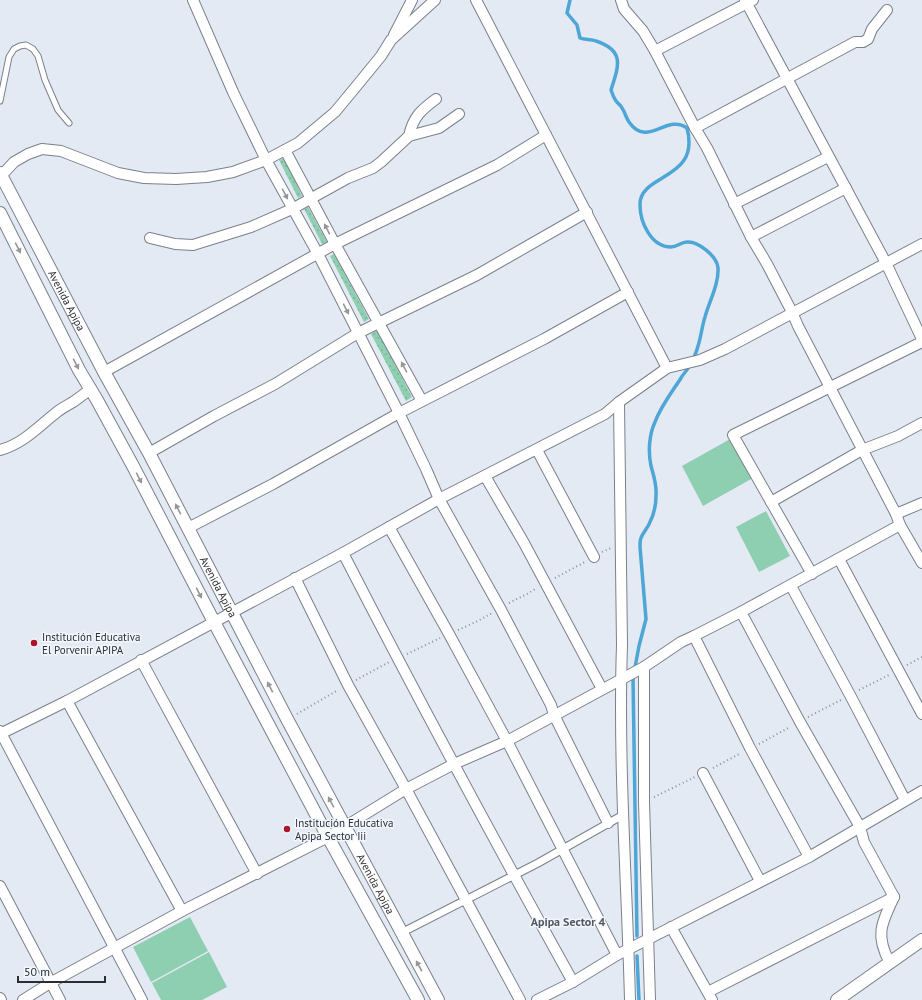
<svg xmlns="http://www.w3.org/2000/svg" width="922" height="1000" viewBox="0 0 922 1000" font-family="'PT Sans',sans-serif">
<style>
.grass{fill:url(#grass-dots)}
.pitch{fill:#8ecfb2}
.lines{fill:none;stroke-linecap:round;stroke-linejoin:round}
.stream{stroke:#4da6d5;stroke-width:3.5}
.service-casing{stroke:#7b8189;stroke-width:7}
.pedestrian-casing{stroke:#7b8189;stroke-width:9}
.minor-casing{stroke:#7b8189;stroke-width:12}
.tertiary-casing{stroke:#7b8189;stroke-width:14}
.path{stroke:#8b9096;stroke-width:2;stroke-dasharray:1 3;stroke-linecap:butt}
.service{stroke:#fff;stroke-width:5}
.pedestrian{stroke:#fff;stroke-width:7}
.minor{stroke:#fff;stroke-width:10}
.tertiary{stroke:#fff;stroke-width:12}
.oneway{fill:#959698}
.poi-dot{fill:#ab1629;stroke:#f2f7ff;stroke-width:1.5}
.labels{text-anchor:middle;stroke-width:3;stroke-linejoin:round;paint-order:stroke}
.street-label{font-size:11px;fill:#2b2e31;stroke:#f2f7ff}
.poi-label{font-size:11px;fill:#2b2e31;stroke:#f2f7ff;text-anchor:start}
.neighbourhood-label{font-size:12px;font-weight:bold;fill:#535860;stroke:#f2f7ff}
</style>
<defs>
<pattern id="grass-dots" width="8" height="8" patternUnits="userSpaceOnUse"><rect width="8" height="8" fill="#8ecfb2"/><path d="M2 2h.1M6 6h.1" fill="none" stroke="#7bb29a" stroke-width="1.8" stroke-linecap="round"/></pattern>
</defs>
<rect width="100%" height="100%" fill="#e4eaf4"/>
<!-- grass -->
<g class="grass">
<path d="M284,158L302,196L298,198L279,160Z"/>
<path d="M308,207L327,242L322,244L304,209Z"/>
<path d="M334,254L369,319L364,322L330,256Z"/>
<path d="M377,330L412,397L406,401L371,334Z"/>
</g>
<!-- pitch -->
<g class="pitch">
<path d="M732,438L753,478L703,506L682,466Z"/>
<path d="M766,511L790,556L759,572L736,527Z"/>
<path d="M190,917L208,951L151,982L133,947Z"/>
<path d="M209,952L227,987L202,1000H161L152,983Z"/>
</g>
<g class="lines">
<!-- stream -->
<g class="stream">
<path d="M570,0L567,13L577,25L580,38C585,40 591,39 596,41C626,51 618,67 611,90C612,93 614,98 616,101C618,104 621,105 622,108C625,112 626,118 629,122C648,149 666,113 687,128C701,181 639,173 640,205C640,222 651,247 671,247C677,247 681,242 687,242C698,241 717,256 718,268C719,284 709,302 705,317C702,326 701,337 698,346C696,354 692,362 688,368C686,372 683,374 681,378C672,392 661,406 655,422C649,435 648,452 651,466C654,477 657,485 656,496C656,504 654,514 650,522C648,528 643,532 641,538C640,540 640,544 640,547L646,619L639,646L633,678L637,936"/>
<path d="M637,956L639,1000"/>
</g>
<defs>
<path id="service" d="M0,101L9,57L14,49L20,46L26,45L33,49L38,56L45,80L58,110L69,123"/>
<path id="pedestrian" d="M401,933L538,863L623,815"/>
<g id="minor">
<path d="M193,0L233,92L266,160L318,254L399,413L426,469L439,499L500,608L551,705L554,715L608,823"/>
<path d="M476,0L667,368"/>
<path d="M621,0L624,9L643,31L655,51L695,128L707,148L751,237L767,264L792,312L798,326L896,514L900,525L922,563"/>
<path d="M745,0L886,263L922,339"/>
<path d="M394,35L412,0"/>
<path d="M655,51L753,0"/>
<path d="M695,128L855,42H863L868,39L872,29L887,10"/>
<path d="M409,136C413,117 421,110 436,99"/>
<path d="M285,150L335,244L422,401"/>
<path d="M2,175L14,162L28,154L42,149L61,151L118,173L144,178L176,179L207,177L233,172L266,160L298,143L335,112L359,83L381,56L391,40L435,0"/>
<path d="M734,204L828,157"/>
<path d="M751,237L846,188"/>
<path d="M150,238L175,244L193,245L251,227L292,209L348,178L373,168L381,162L409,136L439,128L459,114"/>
<path d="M104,372L335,244L497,165L546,135"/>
<path d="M619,402L622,645C618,763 627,882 630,1000"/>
<path d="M0,450C23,444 39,426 57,412C62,408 68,405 73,402C79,398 85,393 91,389"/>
<path d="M537,450L594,557"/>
<path d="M149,453L214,416L275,384L358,333L477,275L587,212"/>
<path d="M485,476L524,543L602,689"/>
<path d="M771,502L862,450L898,436L922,423"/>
<path d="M896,514L922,503"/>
<path d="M389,527L449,634L507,741L617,955"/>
<path d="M188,528L273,484L399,413L544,339L628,292"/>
<path d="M343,553C417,697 494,840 573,982"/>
<path d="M839,559L922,714"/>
<path d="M812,574L733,435L922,342"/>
<path d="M295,578L348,685L406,789L520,1000"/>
<path d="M791,586L850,695L905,800"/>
<path d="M741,612L800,722L860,827L864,842L894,897"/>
<path d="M694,636L750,748L809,857"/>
<path d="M141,660L257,874"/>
<path d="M644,667V802L650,1000"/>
<path d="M67,701L182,911"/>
<path d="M0,731L142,1000"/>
<path d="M0,734L67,701L343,553L439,499L605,414L619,402L667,368L700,360L725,349L922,244"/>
<path d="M703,773L760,881"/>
<path d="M0,886L60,1000"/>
<path d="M671,927L712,1000"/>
<path d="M890,963C875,936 881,924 894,897"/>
<path d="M708,992L894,897"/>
<path d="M0,998L1,1000"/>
<path d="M23,1000L50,983L182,911L328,837L406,789L454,764L507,741L644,667L681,642L694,636L741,612L900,525"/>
<path d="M537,1000L573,982L617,955L809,857L922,791"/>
</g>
<g id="tertiary">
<path id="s1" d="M0,173L104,372L149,453L287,719L438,1000"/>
<path d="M0,213L79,370L97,400L133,466L214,622L328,837L418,1000"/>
<path d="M837,1000L922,940"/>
</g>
</defs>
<!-- service casing -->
<use href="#service" class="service-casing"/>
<!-- pedestrian casing -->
<use href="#pedestrian" class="pedestrian-casing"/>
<!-- minor casing -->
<use href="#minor" class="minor-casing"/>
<!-- tertiary casing -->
<use href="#tertiary" class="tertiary-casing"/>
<!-- path -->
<g class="path">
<path d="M602,552L611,548"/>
<path d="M555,578L585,562"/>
<path d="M509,603L527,594L537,588"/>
<path d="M458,630L478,621L492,613"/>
<path d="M407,654L440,638"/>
<path d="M907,665L922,657"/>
<path d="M356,680L389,662"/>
<path d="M859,690L889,675"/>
<path d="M297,714L338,690"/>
<path d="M808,717L841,700"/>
<path d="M759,744L790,727"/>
<path d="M713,768L741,753"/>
<path d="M654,797L695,777"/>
</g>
<!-- service -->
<use href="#service" class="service"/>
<!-- pedestrian -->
<use href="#pedestrian" class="pedestrian"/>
<!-- minor -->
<use href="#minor" class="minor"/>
<!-- tertiary -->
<use href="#tertiary" class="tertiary"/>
</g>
<!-- one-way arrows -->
<defs><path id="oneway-solid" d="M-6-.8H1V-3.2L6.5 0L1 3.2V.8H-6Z"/></defs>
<g class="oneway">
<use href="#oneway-solid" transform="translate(285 194) rotate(62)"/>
<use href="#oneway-solid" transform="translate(327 229) rotate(-117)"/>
<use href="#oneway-solid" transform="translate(18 248) rotate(63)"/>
<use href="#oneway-solid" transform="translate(346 309) rotate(63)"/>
<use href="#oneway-solid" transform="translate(76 364) rotate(63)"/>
<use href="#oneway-solid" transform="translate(404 367) rotate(-118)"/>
<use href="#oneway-solid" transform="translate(139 478) rotate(63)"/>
<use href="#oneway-solid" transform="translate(178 509) rotate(-117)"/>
<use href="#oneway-solid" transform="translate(199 593) rotate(63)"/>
<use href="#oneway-solid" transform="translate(270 687) rotate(-117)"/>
<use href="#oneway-solid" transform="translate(331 802) rotate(-118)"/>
<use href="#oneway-solid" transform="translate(419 966) rotate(-119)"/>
</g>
<!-- markers -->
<g class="poi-dot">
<circle cx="34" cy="643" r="4"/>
<circle cx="287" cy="829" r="4"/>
</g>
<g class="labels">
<!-- street labels -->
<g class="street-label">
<text dy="4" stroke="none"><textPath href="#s1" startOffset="144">Avenida Apipa</textPath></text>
<text dy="4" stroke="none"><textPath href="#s1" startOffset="468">Avenida Apipa</textPath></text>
<text dy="4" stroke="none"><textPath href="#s1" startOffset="804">Avenida Apipa</textPath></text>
</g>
<!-- poi labels -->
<g class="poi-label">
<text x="42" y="641">Institución Educativa<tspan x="42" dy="13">El Porvenir APIPA</tspan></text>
<text x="295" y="827">Institución Educativa<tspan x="295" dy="13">Apipa Sector Iii</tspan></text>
</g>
<!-- neighbourhood labels -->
<g class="neighbourhood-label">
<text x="568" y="926">Apipa Sector 4</text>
</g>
</g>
<!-- scale -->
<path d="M18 976v6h87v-6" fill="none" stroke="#2b2e31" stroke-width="2"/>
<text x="24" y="976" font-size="12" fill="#2b2e31" stroke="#f2f7ff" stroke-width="3" paint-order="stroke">50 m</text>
</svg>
